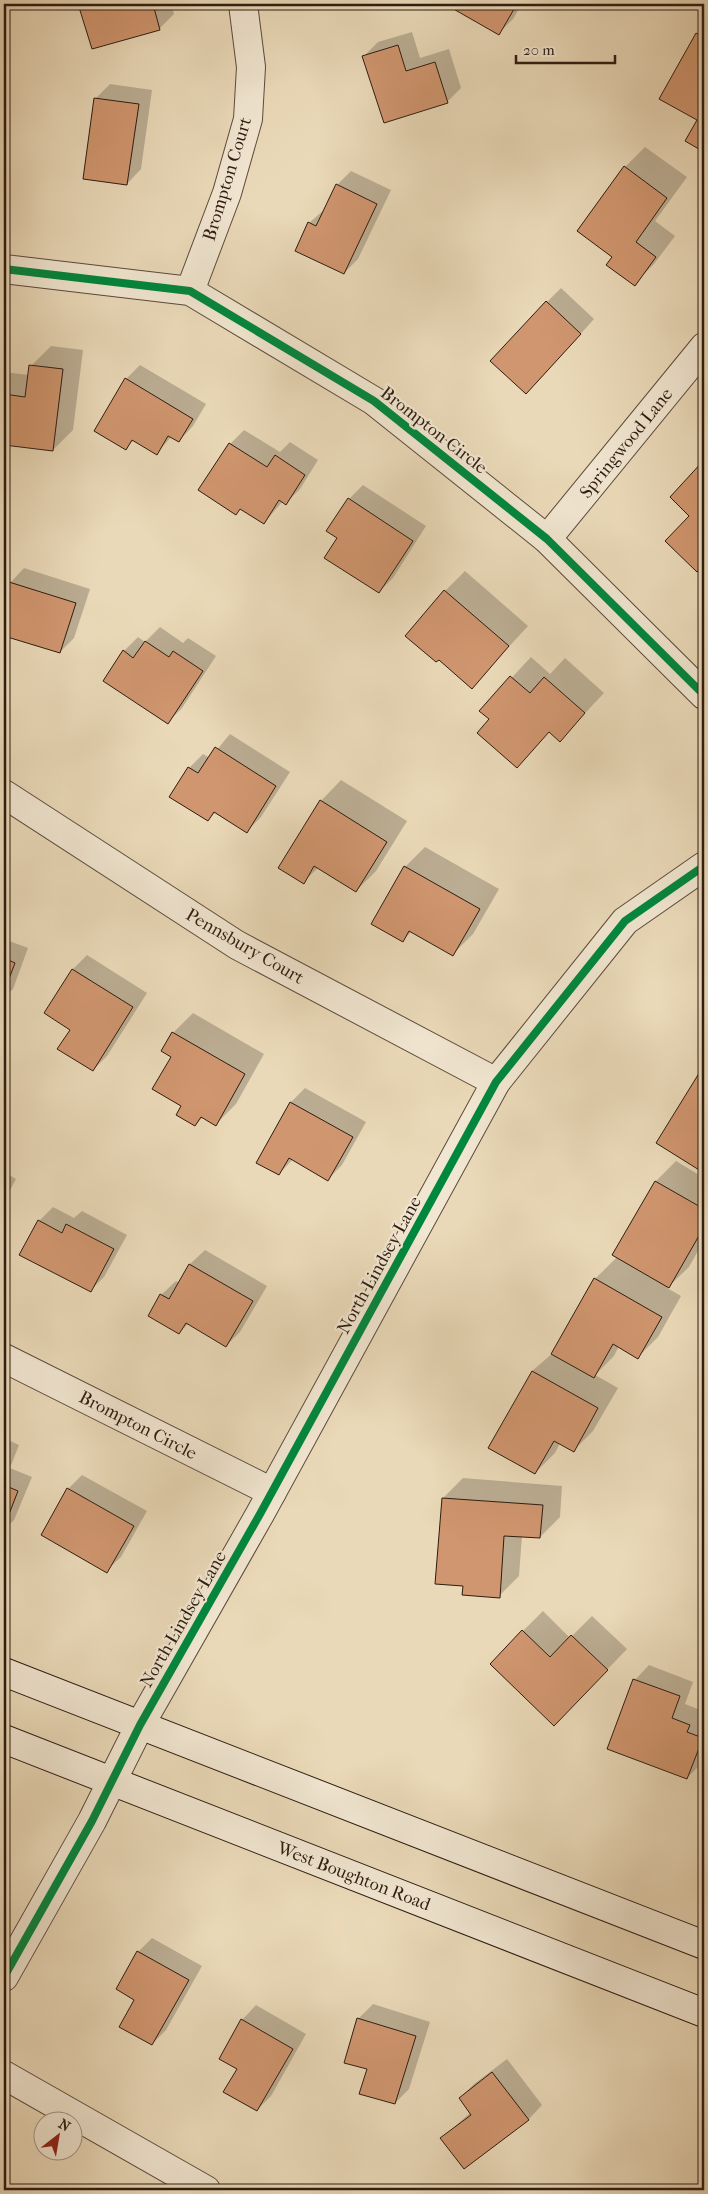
<svg xmlns="http://www.w3.org/2000/svg" width="708" height="2194" viewBox="0 0 708 2194" font-family="'IM FELL French Canon',serif">
<style>
.shadow{fill:#0003}
.building{fill:#d0966f;stroke:#2d1c11}
.lines{fill:none;stroke-linecap:round;stroke-linejoin:round}
.street-casing{stroke:#5c4b3b;stroke-width:30}
.secondary-casing{stroke:#2d1c11;stroke-width:30}
.street{stroke:#f1e6d1;stroke-width:28}
.secondary{stroke:#f1e6d1;stroke-width:28}
.cycleway-casing{stroke:#f1e6d1;stroke-width:11}
.cycleway{stroke:#00873e;stroke-width:8}
.labels{text-anchor:middle;stroke-width:4.5;stroke-linejoin:round;paint-order:stroke}
.street-label{font-size:18px;fill:#2d1c11;stroke:#f1e6d1}
</style>
<rect width="100%" height="100%" fill="#ead9b8"/>
<filter id="stains"><feTurbulence type="fractalNoise" baseFrequency=".004" numOctaves="4"/><feColorMatrix values="0 0 0 0 .2 0 0 0 0 .09 0 0 0 0 .02 0 0 0 .5 -.17"/></filter>
<radialGradient id="worn" r=".72"><stop offset=".6" stop-color="#630" stop-opacity="0"/><stop offset="1" stop-color="#630" stop-opacity=".3"/></radialGradient>
<!-- shadow -->
<g class="shadow">
<path d="M79,4H171L174,14L160,28L93,48Z"/>
<path d="M454,4H522L513,19L499,33L452,6Z"/>
<path d="M704,26V151L687,140L698,120L697,34Z"/>
<path d="M412,32L420,58L449,49L461,88L447,102L364,56L378,42Z"/>
<path d="M110,84L152,90L141,169L127,184L84,178L96,98Z"/>
<path d="M645,147L687,177L655,221L675,236L654,264L634,284L614,257L579,231L625,167Z"/>
<path d="M351,171L391,190L358,259L344,273L309,223L325,209L337,185Z"/>
<path d="M561,288L594,319L540,379L547,302Z"/>
<path d="M51,346L83,350L73,430L53,450L4,444V372L29,375L31,366Z"/>
<path d="M140,365L206,404L193,426L179,441L172,436L156,454L134,440L126,448V379Z"/>
<path d="M244,430L280,452L290,442L318,460L300,489L286,503L283,501L264,523L241,508L236,513L230,444Z"/>
<path d="M704,462V563L697,570L691,516L671,497Z"/>
<path d="M363,485L426,526L393,578L379,592L339,537L349,499Z"/>
<path d="M24,568L90,589L74,638L60,652L4,635V602L10,583Z"/>
<path d="M465,571L528,626L472,687L439,658L445,591Z"/>
<path d="M160,627L183,643L188,638L216,656L182,708L168,722L124,651L138,637L145,642Z"/>
<path d="M531,657L550,674L565,658L604,693L560,740L550,731L517,767L490,719L481,711Z"/>
<path d="M230,734L290,772L261,817L247,831L216,812L208,820L189,768L203,754L210,758Z"/>
<path d="M341,780L407,821L376,871L356,891L318,868L303,882L279,867L321,801Z"/>
<path d="M425,847L499,889L473,934L453,954L412,931L402,941L405,867Z"/>
<path d="M4,939L28,948L13,989L4,998Z"/>
<path d="M87,955L147,993L107,1056L93,1070L71,1029L45,1013L73,969Z"/>
<path d="M193,1013L264,1054L236,1104L216,1124L203,1117L195,1125L182,1106L172,1056L173,1033Z"/>
<path d="M704,1069V1172L657,1142Z"/>
<path d="M305,1088L366,1122L342,1165L328,1179L293,1159L279,1174L257,1162L291,1102Z"/>
<path d="M676,1161L704,1178V1240L689,1267L667,1288L681,1296L658,1337L638,1357L619,1346L614,1356L595,1375L618,1388L593,1431L573,1451L560,1443L555,1453L535,1473L532,1371L554,1352L595,1279L617,1257L613,1255L656,1181Z"/>
<path d="M4,1172L16,1179L4,1201Z"/>
<path d="M53,1207L74,1218L82,1211L127,1235L104,1277L90,1291L39,1221Z"/>
<path d="M205,1250L267,1286L240,1332L226,1346L189,1323L179,1333L161,1295L176,1281L180,1283L190,1264Z"/>
<path d="M4,1438L19,1445L10,1468L32,1477L14,1520L4,1530Z"/>
<path d="M82,1475L147,1511L121,1557L106,1571L68,1489Z"/>
<path d="M463,1478L562,1486L560,1517L540,1537L522,1536L519,1576L499,1596L464,1585L443,1498Z"/>
<path d="M543,1611L570,1638L592,1616L627,1649L574,1704L523,1631Z"/>
<path d="M649,1665L693,1682L685,1704L703,1711L700,1718L704,1719V1755L701,1764L687,1778L609,1749L635,1680Z"/>
<path d="M152,1938L202,1966L166,2030L152,2044L138,1952Z"/>
<path d="M373,2004L430,2022L409,2089L395,2103L368,2068L345,2062L359,2018Z"/>
<path d="M256,2005L306,2034L271,2096L257,2110L239,2069L220,2058L242,2020Z"/>
<path d="M507,2059L542,2105L528,2120L442,2138L471,2112L460,2098L474,2084Z"/>
</g>
<!-- building -->
<g class="building">
<path d="M78,4H153L160,30L92,49Z"/>
<path d="M452,4H517L499,35L450,7Z"/>
<path d="M696,33L704,38V152L685,141L697,120L659,99Z"/>
<path d="M398,45L406,71L435,62L448,103L384,123L362,56Z"/>
<path d="M94,98L139,104L127,185L83,179Z"/>
<path d="M624,166L667,198L636,242L656,257L635,286L606,265L612,257L577,231Z"/>
<path d="M336,184L377,204L344,274L295,251L308,222L316,226Z"/>
<path d="M546,301L581,334L526,394L490,361Z"/>
<path d="M29,365L63,369L53,451L4,445V394L25,397Z"/>
<path d="M125,378L193,419L179,442L168,436L157,455L132,440L126,450L94,431Z"/>
<path d="M229,443L267,467L275,455L305,475L286,505L279,500L264,524L240,509L236,515L198,490Z"/>
<path d="M704,460V564L697,572L665,541L689,516L670,497Z"/>
<path d="M348,498L413,541L379,593L324,558L337,538L326,531Z"/>
<path d="M9,582L76,603L60,653L4,636V597Z"/>
<path d="M444,590L509,646L472,689L439,660L436,662L405,636Z"/>
<path d="M145,641L169,657L173,651L203,671L168,724L103,681L123,650L133,658Z"/>
<path d="M510,676L530,693L544,677L585,713L560,742L549,732L517,768L477,733L489,719L479,711Z"/>
<path d="M215,747L276,786L247,833L214,812L208,821L169,797L188,767L198,773Z"/>
<path d="M320,800L387,842L356,892L314,866L304,884L278,868Z"/>
<path d="M404,866L480,909L453,956L409,931L403,942L371,924Z"/>
<path d="M4,958L15,963L4,992Z"/>
<path d="M72,969L133,1007L93,1071L57,1049L70,1030L44,1013Z"/>
<path d="M172,1032L245,1074L216,1126L201,1117L195,1126L176,1115L181,1106L152,1089L171,1057L161,1051Z"/>
<path d="M701,1070L704,1072V1173L656,1143Z"/>
<path d="M290,1102L353,1137L328,1181L289,1158L279,1175L256,1163Z"/>
<path d="M655,1181L704,1209V1227L669,1288L612,1255Z"/>
<path d="M38,1220L62,1233L66,1224L114,1249L91,1292L19,1255Z"/>
<path d="M189,1264L253,1301L226,1347L186,1323L179,1334L148,1316L160,1294L169,1299Z"/>
<path d="M594,1278L662,1317L638,1359L613,1344L594,1378L551,1354Z"/>
<path d="M532,1371L598,1408L574,1452L554,1441L535,1474L488,1448Z"/>
<path d="M4,1485L18,1491L4,1527Z"/>
<path d="M67,1488L134,1526L107,1573L41,1535Z"/>
<path d="M442,1498L543,1505L540,1538L504,1536L500,1598L462,1595L463,1586L435,1584Z"/>
<path d="M522,1630L550,1657L571,1635L608,1670L554,1726L490,1664Z"/>
<path d="M633,1679L680,1696L672,1718L690,1725L687,1732L703,1738L687,1779L607,1749Z"/>
<path d="M137,1951L189,1980L152,2045L119,2027L134,2000L116,1989Z"/>
<path d="M357,2018L416,2036L395,2104L359,2094L367,2069L344,2063Z"/>
<path d="M241,2019L293,2049L257,2111L223,2092L237,2069L219,2059Z"/>
<path d="M492,2072L529,2120L464,2169L440,2138L471,2115L459,2098Z"/>
</g>
<g class="lines">
<defs>
<g id="street">
<path d="M4,269L190,291L374,401L547,539L704,695"/>
<path d="M190,291L227,193L248,119L251,67L243,4"/>
<path d="M547,539L704,347"/>
<path d="M4,794L237,945L496,1082"/>
<path d="M4,1358L272,1492"/>
<path d="M4,1977L92,1821L140,1725L260,1514L496,1082L625,921L704,866"/>
<path d="M4,2075L206,2190"/>
</g>
<g id="secondary">
<path d="M4,1672L704,1945"/>
<path d="M4,1739L704,2013"/>
</g>
</defs>
<!-- street casing -->
<use href="#street" class="street-casing"/>
<!-- secondary casing -->
<use href="#secondary" class="secondary-casing"/>
<!-- street -->
<use href="#street" class="street"/>
<!-- secondary -->
<use href="#secondary" class="secondary"/>
<defs>
<g id="cycleway">
<path d="M4,269L190,291L374,401L547,539L704,695"/>
<path d="M4,1977L92,1821L140,1725L260,1514L496,1082L625,921L704,866"/>
</g>
</defs>
<!-- cycleway casing -->
<use href="#cycleway" class="cycleway-casing"/>
<!-- cycleway -->
<use href="#cycleway" class="cycleway"/>
</g>
<g class="labels">
<!-- street labels -->
<g class="street-label">
<text transform="translate(227 179) rotate(-73)" y="6">Brompton Court</text>
<text transform="translate(434 430) rotate(38)" y="6">Brompton Circle</text>
<text transform="translate(626 443) rotate(-51)" y="6">Springwood Lane</text>
<text transform="translate(245 946) rotate(30)" y="6">Pennsbury Court</text>
<text transform="translate(379 1265) rotate(-61)" y="6">North Lindsey Lane</text>
<text transform="translate(138 1425) rotate(27)" y="6">Brompton Circle</text>
<text transform="translate(183 1619) rotate(-60)" y="6">North Lindsey Lane</text>
<text transform="translate(354 1876) rotate(21)" y="6">West Boughton Road</text>
</g>
</g>
<!-- margin -->
<rect width="708" height="2194" fill="none" stroke="#ead9b8" stroke-width="20"/>
<rect x="5" y="5" width="698" height="2184" fill="none" stroke="#2d1c11" stroke-width="2.5"/>
<rect x="10" y="10" width="688" height="2174" fill="none" stroke="#2d1c11"/>
<!-- north arrow -->
<g transform="translate(58 2136) rotate(31)"><circle r="24" fill="#f1e6d1" stroke="#a39584"/>
<path d="M0-4L9 19L0 12L-9 19Z" fill="#8f2418"/>
<text y="-8" font-size="14" font-weight="bold" text-anchor="middle" fill="#2d1c11">N</text>
</g>
<!-- scale -->
<path d="M516 55v8h99v-8" fill="none" stroke="#2d1c11" stroke-width="2.5"/>
<text x="523" y="55" font-size="15" fill="#2d1c11" stroke="#f1e6d1" stroke-width="4" paint-order="stroke">20 m</text>
<rect width="100%" height="100%" filter="url(#stains)"/>
<rect width="100%" height="100%" fill="url(#worn)"/>
</svg>
